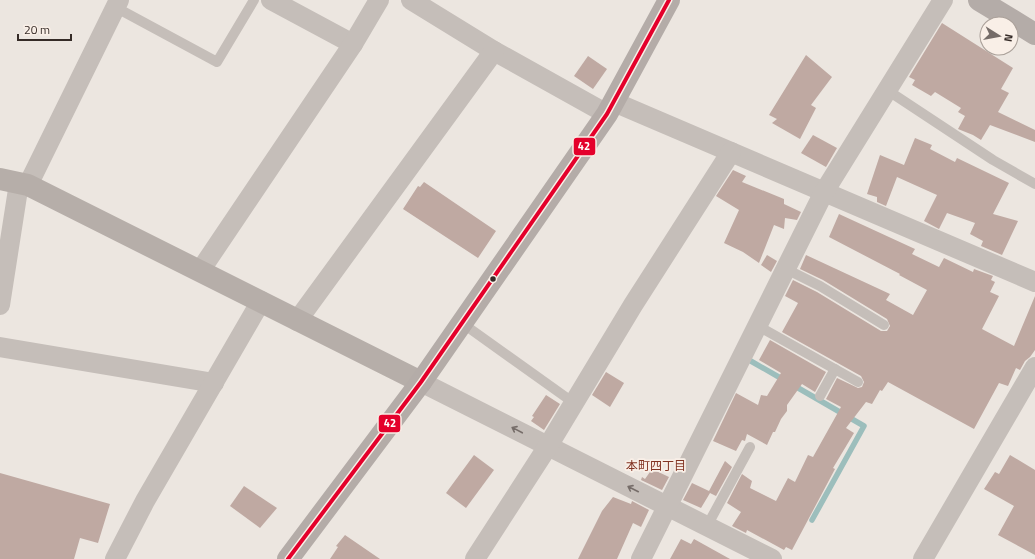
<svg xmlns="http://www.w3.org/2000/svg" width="1035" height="559" viewBox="0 0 1035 559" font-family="'Titillium Web','Noto Sans JP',sans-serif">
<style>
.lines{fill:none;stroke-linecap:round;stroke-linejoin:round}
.stream{stroke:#9cbebc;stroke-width:5.5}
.building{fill:#bfa9a2}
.lane{stroke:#c5beb9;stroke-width:10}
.street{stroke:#c5beb9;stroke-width:20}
.secondary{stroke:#b6aea9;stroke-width:22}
.primary{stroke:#b4aca8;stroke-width:22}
.bus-1-casing{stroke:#f9efe7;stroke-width:7}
.bus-1{stroke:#e4002b;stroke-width:4}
.oneway{stroke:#766d69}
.bus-dot{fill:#352b27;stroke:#f9efe7;stroke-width:1.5}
.labels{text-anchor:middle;stroke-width:3.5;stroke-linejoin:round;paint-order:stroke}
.neighbourhood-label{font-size:12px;fill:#823423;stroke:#f9efe7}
.line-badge{stroke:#f9efe7;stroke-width:1.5}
.badge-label{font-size:11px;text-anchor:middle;font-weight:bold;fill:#fff}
</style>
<rect width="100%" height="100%" fill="#ece6e0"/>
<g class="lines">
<!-- stream -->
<g class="stream">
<path d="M749,360L784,380"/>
<path d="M793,385L864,426L812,520"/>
</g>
</g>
<!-- building -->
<g class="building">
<path d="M942,23L1013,68L1001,89L1009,93L998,112L1035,130V142L990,125L981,140L973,135L958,129L965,116L958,112L961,108L935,92L931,96L912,85L915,80L909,77Z"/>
<path d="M806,55L832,77L811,105L816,108L800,139L772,123L777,119L769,115Z"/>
<path d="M588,56L607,69L593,89L574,76Z"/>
<path d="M813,135L837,148L826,167L801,153Z"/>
<path d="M915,138L932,145L930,149L955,162L957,158L1009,183L993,214L1018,221L1002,255L981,246L983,241L970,234L975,223L947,213L939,229L924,221L937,195L897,177L886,206L877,202V197L867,194L880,155L904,165Z"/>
<path d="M733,170L746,176L742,182L784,199V204L801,212L797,220L785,218L784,229L774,225L759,263L743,252L724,243L739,210L716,196Z"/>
<path d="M424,182L496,231L478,258L403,209L418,186L420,187Z"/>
<path d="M839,214L915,249L912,254L939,267L944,258L973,272L974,269L993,276L991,280L995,282L990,292L999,296L982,329L1014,346L1035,296V350L1030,357L1025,361L1020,370L1016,368L1008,386L999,383L974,429L888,382L882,391L880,390L872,404L866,402L846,428L854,433L833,468L835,469L792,550L786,547L784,550L747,530L746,533L732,526L741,512L727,503L742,474L752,481L750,488L776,501L788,478L795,482L808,455L813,457L841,407L826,399L837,378L858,388L862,387L864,382L861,376L782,332L798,303L785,296L793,280L817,292L881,331H887L890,326L887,319L823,280L800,269L806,255L890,294L886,300L913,315L927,290L899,275L900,274L829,237Z"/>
<path d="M767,255L777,261L771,272L761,265Z"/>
<path d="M770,340L826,372L815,392L802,384L787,405V411L781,419L775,432H773L767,445L747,434L745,441L742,440L736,451L713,441L736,393L758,405L761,395L767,396L781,373L759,360Z"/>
<path d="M606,372L624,383L610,407L592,395Z"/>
<path d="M546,395L560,404L544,430L531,421L534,417L532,416Z"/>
<path d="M474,455L494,470L466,508L446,493Z"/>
<path d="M1010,455L1035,470V555L998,535L1014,506L984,489L995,472L999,474Z"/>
<path d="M725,461L732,467L716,496L710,493L701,508L683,500L692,483L709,491Z"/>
<path d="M652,469L669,477L662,490L641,480L642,477L645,479Z"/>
<path d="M0,473L110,504L98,543L80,538L74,559H0Z"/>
<path d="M244,486L277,508L260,528L230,506Z"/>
<path d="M613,497L631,504L632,501L649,510L641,527L633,523L617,559H578L602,511Z"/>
<path d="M345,535L380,559H330L338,547L336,546Z"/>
<path d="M681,539L691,544L694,539L730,559H670Z"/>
</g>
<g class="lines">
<!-- lane -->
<g class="lane">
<path d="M115,7L217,62L254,0"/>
<path d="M887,90L993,160L1035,184"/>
<path d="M786,269L820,286L884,325"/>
<path d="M462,323L574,403"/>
<path d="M758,326L858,382"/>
<path d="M820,396L835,369"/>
<path d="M707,526L750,447"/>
</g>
<!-- street -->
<g class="street">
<path d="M271,0L353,44"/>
<path d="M411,0L494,51L607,114"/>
<path d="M614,102L1035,282"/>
<path d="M28,185L119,0"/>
<path d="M200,271L353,44L379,0"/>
<path d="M0,305L19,183"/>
<path d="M297,321L494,51"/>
<path d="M0,347L214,383"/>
<path d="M421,382L772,559"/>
<path d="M115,559L145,501L261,301"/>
<path d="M475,559L548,446L633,305L731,152"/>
<path d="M641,559L824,192L943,0"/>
<path d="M923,559L1035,367"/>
</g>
<!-- secondary -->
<path class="secondary" d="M0,179L28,185L421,382"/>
<!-- primary -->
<g class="primary">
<path d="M979,0L1035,34"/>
<path d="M288,559L421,382L607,114L669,0"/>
</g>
<defs>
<path id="bus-1" d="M288,559L421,382L607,114L669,0"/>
</defs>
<!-- bus-1 casing -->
<use href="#bus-1" class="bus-1-casing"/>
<!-- bus-1 -->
<use href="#bus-1" class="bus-1"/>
</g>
<!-- one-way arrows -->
<defs><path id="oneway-shaft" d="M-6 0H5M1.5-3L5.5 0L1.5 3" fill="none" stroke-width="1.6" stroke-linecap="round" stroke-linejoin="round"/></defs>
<g class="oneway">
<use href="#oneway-shaft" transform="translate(517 430) rotate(-152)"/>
<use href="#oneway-shaft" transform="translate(633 489) rotate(-153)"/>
</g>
<!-- markers -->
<circle class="bus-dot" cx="493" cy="279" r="3.5"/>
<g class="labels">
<!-- neighbourhood labels -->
<g class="neighbourhood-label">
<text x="656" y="470">本町四丁目</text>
</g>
</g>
<g class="line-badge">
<rect x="573" y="137" width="23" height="19" rx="4" fill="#e4002b"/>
<rect x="378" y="414" width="23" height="19" rx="4" fill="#e4002b"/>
</g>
<g class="badge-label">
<text x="584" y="150">42</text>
<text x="390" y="427">42</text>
</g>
<!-- north arrow -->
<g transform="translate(999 36) rotate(101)"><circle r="19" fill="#f9efe7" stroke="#aba19a"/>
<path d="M0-3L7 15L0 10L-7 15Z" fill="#756c68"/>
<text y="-6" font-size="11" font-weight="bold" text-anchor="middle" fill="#352b27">N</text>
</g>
<!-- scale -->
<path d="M18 34v6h53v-6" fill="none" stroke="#352b27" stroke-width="2"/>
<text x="24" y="34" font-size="12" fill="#352b27" stroke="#f9efe7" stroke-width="3" paint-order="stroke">20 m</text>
</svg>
